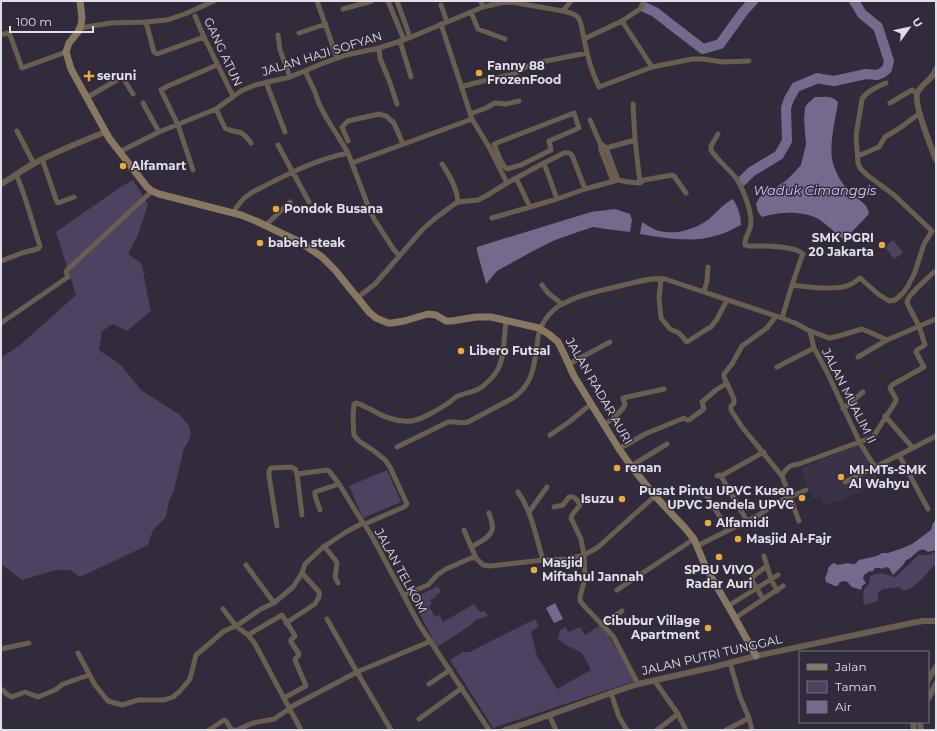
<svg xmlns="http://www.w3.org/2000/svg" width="937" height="731" font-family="Montserrat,sans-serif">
<rect width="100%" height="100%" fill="#312b3b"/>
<path fill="#3a3348" d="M858,444L880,482L860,493L824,506L821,496L813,499L801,469Z"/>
<path fill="#4d4260" d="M133,180L148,204L138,235L128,254L142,264L146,288L151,311L127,331L113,324L102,331L99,350L121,365L141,390L180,415L189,426L191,435L187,444L184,448L174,490L169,501L166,517L153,530L148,545L80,577L71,570H56L22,580L1,564V358L20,345L76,295L56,232L122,186Z
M893,240L903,253L894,259L885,247Z
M387,470L401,502L363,518L349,486Z
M936,551V564C927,572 916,588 904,591L899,587L883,589L878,593V601L865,605L863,601L864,589L869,584L870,576C883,570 884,575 896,577C903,569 911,563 918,555H929Z
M438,586L441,592L436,595V597L430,600L432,603L429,606L435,617L440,615L443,622L474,604L480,612L485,611L488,616L475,620L471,625L437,647L412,599Z
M535,619L539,626L531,632L537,656L557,689L591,670L582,653L566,645L558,639L560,630L566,627L568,632L580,627L585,635L602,624L635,681L493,728L450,660L463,652H470L481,646Z"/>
<path fill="#76698e" d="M815,97C824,97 832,95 838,102C836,118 828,147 833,163C836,174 843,186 852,194C860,202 867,202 869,214L844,240C836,233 828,226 820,220C803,210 779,212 762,217L758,212L756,204L759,198L763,194L774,189L788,179L801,165L806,144L804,120L805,107L808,103Z
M733,199C738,208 741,215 741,225C733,229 724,234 715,236C692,243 664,238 640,234L642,222C647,225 653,229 659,231C676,235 694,230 709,219C717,212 723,204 733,199Z
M615,209L630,214L632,220L630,232L606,229L593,227L575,233L555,240L533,251L497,271L486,284L477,251V247L591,212Z
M936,520V550L928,552C918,544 915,558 906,560L903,565L893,575L889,568L886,567L882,569L880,568H875L872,572L870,571L864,575L863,579L866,583L862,586L861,590C855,587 851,589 848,582C845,581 842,581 839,583L838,586H835L826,582L825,578L828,571V568L832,564L834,563L838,565L848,563L851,564H855L859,560L877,556L882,553H888L903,548L912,544L931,530L933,523Z
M555,603L563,619L554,623L546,608Z"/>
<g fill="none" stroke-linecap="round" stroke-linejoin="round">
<path stroke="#76698e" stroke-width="10" d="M644,7L655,12L678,30L703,49L720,44L743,12L753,1
M742,181L751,172L779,155L787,141L786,108L789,99L796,87L818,78L821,79L834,81L866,74L877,75L882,73L887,69L889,61L878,27L862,14L854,1"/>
<path stroke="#695e50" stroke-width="5" d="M317,1L337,58
M388,1L404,40
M397,1L410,37
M481,1L483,7
M644,1L640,9L622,21L584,39C587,56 592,72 599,87L652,67L692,59H703L723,62L749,61
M441,5L447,22
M343,9L372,1
M563,11C583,15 580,21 584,39
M471,12L478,29L505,39
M195,16L204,37L233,96
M622,21L652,67
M146,22L154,52L157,54L204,37
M441,24L472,119L489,147L507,183
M80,28L111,23L146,22L167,20L185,14L214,1
M299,33L326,24
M1,35L7,33L10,35L22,68L66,52
M278,35L280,50L290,77
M400,41L411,77
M379,48L380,58L389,80L397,104
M305,71L315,92L319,104L327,119L339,138L348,153L367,203L374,219L392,247L399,256
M266,82L285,132
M886,83C877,87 867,91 862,99L856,136L858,163L860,168L867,175L894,195L932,231
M461,87L475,83L514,74L526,67L536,63L587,53
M86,98L122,77L123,78L133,94
M143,103L159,132
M890,103L912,90L917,93
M633,104L635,140L640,183
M216,109L225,128C238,135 240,127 251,143
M574,113L579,128L549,141L551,150L521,165L507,169C501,165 497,152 494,144Z
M470,114L486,108L495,103L506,104L519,101
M590,120L600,143L601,150L613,181
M17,131L34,164
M718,134L711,146V150C718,161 728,168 736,178C743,189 751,209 751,222C751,232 744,236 745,245L748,246C760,246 794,245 803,254L801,259L792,285L782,318
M348,141L342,127L348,121L379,114L386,116L394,123L403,144
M600,143L606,148L618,180
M278,145L309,202
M603,149L635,140
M119,152L159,132L216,109L241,91L255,85L290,77L321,64L346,55L379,48L404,40L483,7L500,3L511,2L563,11L571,1
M858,156L879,147L885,137L900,128L920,113
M42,159L57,202L58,203L74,197
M352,163L472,119
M544,163L557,199L585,189
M442,164C450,176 457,188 458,202
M193,170L178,125L161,90L168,86L217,65
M516,178L530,207L557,199
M233,213C238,204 243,198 251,193C282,177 313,160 348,153
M492,218L530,207
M266,225L290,202
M1,261L22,253L37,249L39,248L40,246C32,222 26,197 16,174
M661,279L659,298L661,318L670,329L679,333L687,342L707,329L711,327L717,319L727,300
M542,285L548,293L562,304
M792,285C806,287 836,291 849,285C853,284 857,280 860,278L878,294L889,301L895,300L903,293L908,286L915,272L924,244L932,231
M704,292L707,281L708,267
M357,298L375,284L422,230L433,220L453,205L458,202L478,200L486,196L507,183L544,163L564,153H569L572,155L585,189L618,180L628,182L640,183L644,180L672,175L674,176L686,193
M776,316L767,328L742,346L732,364L724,374V377L734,399V403L731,406V410L742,427L782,476L799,521
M1,323L68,277L66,272L67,270L152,191
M810,331L814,348L827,372L860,443L875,467
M858,357L887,340
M569,364L610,342
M777,367L814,348
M843,409L863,392
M885,416L913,448
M604,425L615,417L623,408L625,405L623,398L664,389
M550,435L569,422L591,404
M397,447L448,422C455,421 461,424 468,422L513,398C533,384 534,367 537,345C538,339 538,332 541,327C545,319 551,311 559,306C577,295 599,291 620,286C634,283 650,277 665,279L782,318L795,323L810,331L829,338L835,337L862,329L869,332L887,340L936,319
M619,449L645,434L684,418L687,420H689L704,409L702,402L716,390L727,383
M899,455L928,509
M631,466L667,444
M297,474L327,470L329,471L339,484L363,523
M717,476L719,475L721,476L764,452
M721,476L747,521
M782,476C787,468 789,465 799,464L873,437L896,401V399L890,388L892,385L924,367L916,352L917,350L925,345L919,326L909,307L907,302L909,297L917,288L934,272
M845,482L913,448L936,436
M704,491L728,530
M518,492C532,512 536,537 543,560
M554,507L563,505L569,497C575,496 577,500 580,505L572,515L571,518L581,539L584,555L585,578L580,597V601L586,608L613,636L638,684
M320,510L315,496V492L339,484
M529,512L547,487
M365,525L367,523L404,507L407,504L390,467L385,460L374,451L359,441L354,435L353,417L354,404L356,403C361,404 365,407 370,409C380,415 393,421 405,421C417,423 436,411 447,404C450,402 453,399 456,397C464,393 475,392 482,387C488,382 495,375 498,369C505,355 504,335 506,320
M365,525L374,540L419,624L489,730
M277,526L269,476V471L271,468L291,467L295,469L297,474L302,515
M464,530L476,558
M324,546L336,561L337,564L335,577L338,583
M697,546L757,516L780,501L806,490
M471,547C478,543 490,538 492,530C494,524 490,518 489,513
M764,556L771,579L777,591
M246,565L274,603
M617,590L694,539
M404,595L428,585L437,575L446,569L471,558H476L483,565L490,566L543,560L568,559L584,555L597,548L606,540L636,513L655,496
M763,599L753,582L751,579L756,574L767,566
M728,606L778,575
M223,609L236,626L248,635L255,644L301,730
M735,618L783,586
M286,623L315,604C317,599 321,597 319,592L302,573
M602,625L622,611
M248,635L282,615L294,634L295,636L291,640V642L299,654L298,656L296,658L295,660L306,686L284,698
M1,649L29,643
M78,653L95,685L108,701L122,705L138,700H164L173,697L180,691L190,679L196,655L209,644L224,631L236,626L261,609L274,603L293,587L302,573L305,564L322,548L346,532L363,523L365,525
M730,663L740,697L749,718L752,730
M654,680L678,714L686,730
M429,684L450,670
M1,689C5,692 8,696 12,697L25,692L38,697L55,690L63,684L89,675
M611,693L619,717L627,730
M289,708L357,672L327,619
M549,715L556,730
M419,719L462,688
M1,729V730
M209,730L224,720L226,721L231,729L233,730
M237,730L253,723L269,720L274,719L289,709
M391,730L357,672L431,641
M657,730L678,714
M726,730L749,718"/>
<path stroke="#695e50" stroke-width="6" d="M936,69C933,80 919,85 917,94C914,105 931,147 936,160
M1,184C12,178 22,170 33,164C56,151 81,142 105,132
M928,680L936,667
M928,699L936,684
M913,722L914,730
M920,722L921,730
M505,730L527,723L611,693L638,684L714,667L756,656L912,623L923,621H936"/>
<path stroke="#897861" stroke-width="7" d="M80,1L82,18L81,25L78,32L69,43L66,52L71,69L109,138L147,187L152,191L159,194L241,215L256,221L300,242L322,257L335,270L369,312L376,318L388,323H392L404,321L428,314L436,315L446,321H452L476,317H491L530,326L539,328L550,335L558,342L564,354L574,376L582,389L619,449L631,466L655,496L685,528L694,539L706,568L735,618L756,656"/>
</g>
<g fill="#eca93b" stroke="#312b3b" stroke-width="1.5">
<circle cx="479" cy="73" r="4"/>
<path d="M87 70h4v4h4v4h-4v4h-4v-4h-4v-4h4z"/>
<circle cx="123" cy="166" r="4"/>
<circle cx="276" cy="209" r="4"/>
<circle cx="260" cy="243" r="4"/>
<circle cx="882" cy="245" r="4"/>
<circle cx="461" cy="351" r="4"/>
<circle cx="617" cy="468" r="4"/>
<circle cx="841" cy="477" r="4"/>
<circle cx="802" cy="498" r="4"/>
<circle cx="622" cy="499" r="4"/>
<circle cx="708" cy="523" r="4"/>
<circle cx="738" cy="539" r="4"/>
<circle cx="719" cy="557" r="4"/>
<circle cx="534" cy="570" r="4"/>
<circle cx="708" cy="628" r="4"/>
</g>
<g text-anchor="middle" stroke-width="3" stroke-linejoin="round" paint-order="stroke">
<g font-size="12" fill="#e1dee8" stroke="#312b3b">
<text transform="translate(223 52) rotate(65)" y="4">GANG ATUN</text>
<text transform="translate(322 54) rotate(-17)" y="4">JALAN HAJI SOFYAN</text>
<text transform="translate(599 391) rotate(60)" y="4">JALAN RADAR AURI</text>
<text transform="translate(849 396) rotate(63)" y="4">JALAN MUALIM II</text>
<text transform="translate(401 571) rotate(61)" y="4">JALAN TELKOM</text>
<text transform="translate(712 655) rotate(-13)" y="4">JALAN PUTRI TUNGGAL</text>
</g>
<g font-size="12" font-weight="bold" fill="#e1dee8" stroke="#312b3b" text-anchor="start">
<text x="487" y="70">Fanny 88<tspan x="487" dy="14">FrozenFood</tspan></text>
<text x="97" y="80">seruni</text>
<text x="131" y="170">Alfamart</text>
<text x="284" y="213">Pondok Busana</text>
<text x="874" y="242" text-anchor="end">SMK PGRI<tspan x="874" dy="14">20 Jakarta</tspan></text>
<text x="268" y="247">babeh steak</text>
<text x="469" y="355">Libero Futsal</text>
<text x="625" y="472">renan</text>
<text x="849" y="474">MI-MTs-SMK<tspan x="849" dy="14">Al Wahyu</tspan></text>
<text x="794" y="495" text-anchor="end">Pusat Pintu UPVC Kusen<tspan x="794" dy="14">UPVC Jendela UPVC</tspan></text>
<text x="614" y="503" text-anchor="end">Isuzu</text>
<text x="716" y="527">Alfamidi</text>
<text x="746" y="543">Masjid Al-Fajr</text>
<text x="542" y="567">Masjid<tspan x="542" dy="14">Miftahul Jannah</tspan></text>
<text x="719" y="574" text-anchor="middle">SPBU VIVO<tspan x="719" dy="14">Radar Auri</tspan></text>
<text x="700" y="625" text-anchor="end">Cibubur Village<tspan x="700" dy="14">Apartment</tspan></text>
</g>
<g font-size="13" font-style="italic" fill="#d7c6f7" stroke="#312b3b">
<text x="815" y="195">Waduk Cimanggis</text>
</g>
</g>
<rect width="937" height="731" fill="none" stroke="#e1dee8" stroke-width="4"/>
<rect x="799" y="651" width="130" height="72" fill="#312b3b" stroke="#777380"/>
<rect x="807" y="664" width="20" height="6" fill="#897861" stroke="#777380"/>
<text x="835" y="671" font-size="12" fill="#e1dee8">Jalan</text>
<rect x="807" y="681" width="20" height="12" fill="#4d4260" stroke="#777380"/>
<text x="835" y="691" font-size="12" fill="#e1dee8">Taman</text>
<rect x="807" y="701" width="20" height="12" fill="#76698e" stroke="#777380"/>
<text x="835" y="711" font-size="12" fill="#e1dee8">Air</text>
<g transform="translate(909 28) rotate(57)" stroke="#312b3b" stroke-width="3" paint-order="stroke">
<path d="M0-3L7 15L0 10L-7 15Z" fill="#e1dee8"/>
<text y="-6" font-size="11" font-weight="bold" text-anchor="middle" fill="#e1dee8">U</text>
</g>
<path d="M10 26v6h83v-6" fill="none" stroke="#e1dee8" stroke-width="2"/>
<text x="16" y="26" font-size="12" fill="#e1dee8" stroke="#312b3b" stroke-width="3" paint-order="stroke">100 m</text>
</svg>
